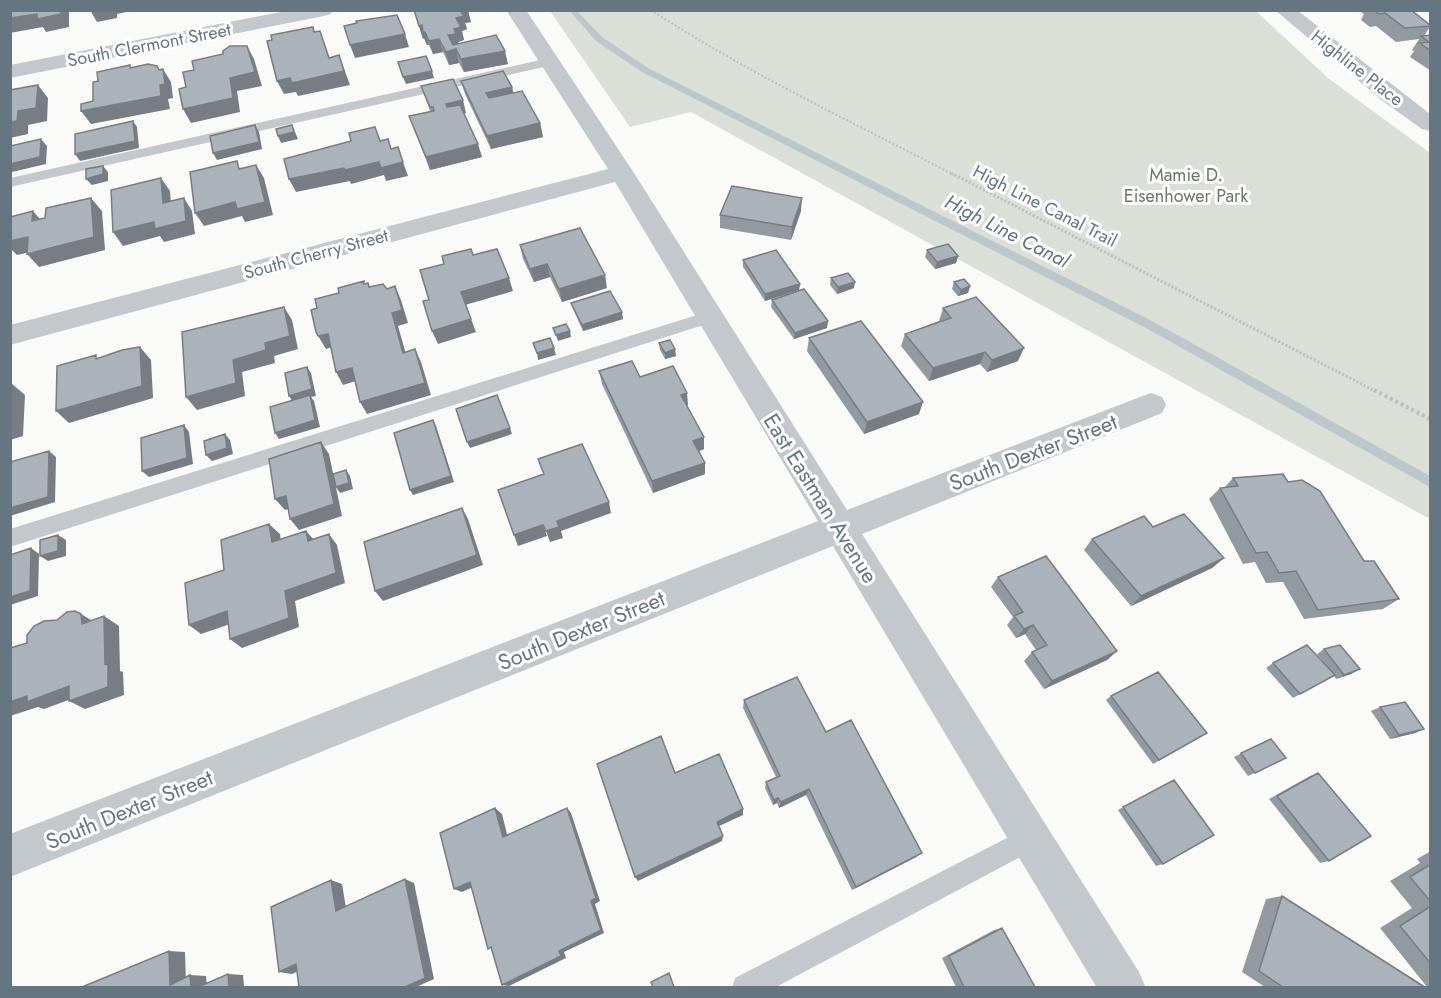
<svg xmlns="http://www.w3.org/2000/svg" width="1441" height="998" font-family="Jost,sans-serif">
<rect width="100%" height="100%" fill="#fafaf8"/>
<path fill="#dadfd7" d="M550,11H1256L1328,78L1430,153V519L691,112L630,127Z"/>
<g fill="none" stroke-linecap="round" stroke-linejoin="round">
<path fill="#bbc7cb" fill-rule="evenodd" d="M569,10H576L602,37L648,68L1154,322L1430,476V487L1146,328L642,72L596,41Z"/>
<path stroke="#bbbfc2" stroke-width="2" stroke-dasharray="2 2" stroke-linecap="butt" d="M651,10C748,73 852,122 954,175"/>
<path stroke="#bbbfc2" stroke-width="3" stroke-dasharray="2 2" stroke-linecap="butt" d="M951,173L1377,392"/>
<path stroke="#bbbfc2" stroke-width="4" stroke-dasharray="3 3" stroke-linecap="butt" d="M1374,390L1430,419"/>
<path fill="#c3c8cc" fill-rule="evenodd" d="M549,58L553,59L555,62L553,65L10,187V178Z
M710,311L716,313L718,317L716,321L10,547V529Z
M1030,826L1039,829L1042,838L1039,847L774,988H732L735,978Z"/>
<path fill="#c3c8cc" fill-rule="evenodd" d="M291,10H333L331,14L324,16L10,78V65Z
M506,10H526L634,173L847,510L1140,397L1151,393L1162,397L1166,405L1162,413L862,534L1139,972L1146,988H1097L833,546L10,877V834L818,521L615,182L10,345V325L608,169Z
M1275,10H1297L1430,114V131L1422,129L1384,102Z"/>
</g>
<path fill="#929a9f" d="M414,10L471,22L465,23L467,29L462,31L464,40L458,42L459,44L508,64L464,72L459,63L449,65L443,52L433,54L429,45H427L424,38L423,39Z
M1362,10H1411L1431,25L1424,36L1431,35V71L1410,57L1414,51L1412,50L1419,39L1396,42L1376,26L1370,27L1361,20L1364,14L1361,12Z
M461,81L512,87L513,93L540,123L543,137L491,149L465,94Z
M421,86L466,113L464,114L482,157L430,170L409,116L430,111Z
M801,211L791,240L720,228V215Z
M520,245L607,288L562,302L550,277L534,282L523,259Z
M927,250L958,256L956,263L935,269L925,257Z
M743,260L800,284L799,290L765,301L743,267Z
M831,278L854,288L837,294L830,285Z
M954,282L970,286L968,293L958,296L952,289Z
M772,300L827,328L794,339L771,307Z
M571,303L623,319L583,331L573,309Z
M943,308L1018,361L987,372L980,364L929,381L901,346L905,334L939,321Z
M809,338L919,414L864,434L807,351Z
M659,343L676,356L665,359L660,350Z
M599,371L640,377L688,405L686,406L704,449L699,451L705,463V474L653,493L602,384Z
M1233,478L1288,482L1364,561L1399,599L1383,609L1304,619L1283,582L1266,583L1255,562L1243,564L1209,499L1220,488H1224Z
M1153,527L1224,558L1212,568L1131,606L1084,550L1092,539Z
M998,577L1117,651L1107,660L1044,689L1024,661L1032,652L1036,650L1025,634L1016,638L1007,625L1013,617L991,587Z
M1324,649L1360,669L1351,674L1336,679L1334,676L1293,698L1266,668L1273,663L1326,665L1317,654Z
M1111,696L1207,733L1153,764L1106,700Z
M744,700L826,732L916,857L852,890L806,795L779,808L777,803L773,805L765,788L766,782L776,777L743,708Z
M1380,707L1424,729L1415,733L1390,739L1371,711Z
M1271,739L1286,758L1248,776L1234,757Z
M1318,773L1329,861L1320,863L1269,799L1310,776Z
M1174,780L1163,864L1156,866L1118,810Z
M1431,851V987H1427L1380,928L1412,908L1390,881L1420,863L1417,859Z
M1282,896L1422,987H1265L1242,972L1266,899Z
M1002,928L1035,987H956L942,958L994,930Z"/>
<path fill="#777d82" d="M61,10H69V27L46,32L43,27L10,33V18Z
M90,10H136L117,14V18L97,22Z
M460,10H468L471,22L465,23L467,29L462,31L464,40L458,42L460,47L452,49L448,35L454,29L456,18Z
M422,25L425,32L429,45H427L424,38L423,39L419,26Z
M405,34L409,47L355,58L350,45Z
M439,39L443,52L433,54L429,41Z
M247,46L254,59L262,86L237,91L240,112L191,123L183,109L230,78Z
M456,49L459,63L449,65L446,52Z
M505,51L508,64L464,72L461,59Z
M339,55L350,85L298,96L296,92L284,94L277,81L290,78Z
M163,69L171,82L173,98L168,99L170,109L91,124L81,111L164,78Z
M432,71L434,78L406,84L403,77Z
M38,85L48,98L47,121L28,125V134L10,138V122Z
M512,87L515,100L489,106L486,93Z
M463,100L466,113L450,117L446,104Z
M133,121L137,127L139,148L80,161L75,154Z
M540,123L543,137L491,149L487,136Z
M255,125L259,132L262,149L217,160L213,153Z
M292,125L298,139L281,143L278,136Z
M41,139L47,146L46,164L12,172L10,170V164Z
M478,144L482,157L430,170L426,157Z
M379,162H403L408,176L386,181L384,175L351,184L350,181L296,192L289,179L344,168Z
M256,165L264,178L273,215L245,222L242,216L204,226L195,213Z
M103,166L108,172V181L92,185L86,179Z
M161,178L170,191L172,216L163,203Z
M91,198L102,211L105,250L39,267L27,254Z
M184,198L192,211L195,234L164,242L160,236L123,246L113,232Z
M802,198L801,211L791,240L792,227Z
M33,211L45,225L32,221Z
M28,237L40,250L17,255L10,248V241Z
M958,256L956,263L935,269L937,262Z
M547,264L550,277L534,282L530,269Z
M605,275L607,288L562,302L559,289Z
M509,278L513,291L465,305L461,292Z
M855,282L854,288L837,294L838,287Z
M800,284L799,290L765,301V294Z
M395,286L401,300L408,323L398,326L409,365L403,353L392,313Z
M970,286L968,293L958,296L961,290Z
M284,307L292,320L298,349L274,356L275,363L242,372L245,396L197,410L186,397L233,360L265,343Z
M622,312L623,319L583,331L582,325Z
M471,319L476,332L438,344L432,331Z
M828,321L827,328L794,339L795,333Z
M570,331L571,337L558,341L556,335Z
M328,334L335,346L326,349L318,336Z
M140,347L151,360L153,398L69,423L56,411Z
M554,348L556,355L538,360L537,353Z
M1024,348L1018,361L987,372L992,360Z
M415,349L421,362L431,395L367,414L360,402Z
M675,349L676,356L665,359V353Z
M985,352L980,364L929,381L933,368Z
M307,367L311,373L316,396L311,397L314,401L320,427L279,439L275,433L293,402L289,396Z
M352,368L359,380L343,385L336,372Z
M11,383L25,395L23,436L10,440Z
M687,393L688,405L682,407L681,395Z
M923,402L919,414L864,434L867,422Z
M433,420L436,426L454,482L413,495L410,490Z
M184,425L189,432L193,464L149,477L142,471Z
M510,428L512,434L470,448L467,442Z
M225,434L230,440L233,454L212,461L206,455Z
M704,437V449L694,453L693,441Z
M321,442L329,454L342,516L299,530L290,519Z
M49,451L56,457L55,502L10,516V508Z
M705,463V474L653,493L652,481Z
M346,470L350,476L353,489L340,493L336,487Z
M286,496L295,507L285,510L275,499Z
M609,502L611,513L561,531L563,538L550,542L546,531L557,521Z
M462,508L468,519L483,565L383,601L375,591Z
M269,524L280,534L282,553L272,542Z
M543,525L547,536L518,546L514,535Z
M306,531L315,541H308Z
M329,534L337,545L345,583L295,601L299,627L242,648L230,639L285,591Z
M58,535L66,540V556L48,561L40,556Z
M31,548L39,554L38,596L10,605V597Z
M1224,558L1212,568L1131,606L1141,596Z
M227,611L239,621L201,634L189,625Z
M81,614L96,623L82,624Z
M104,616L119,626L120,671L123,672L124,695L85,709L69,701L105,664Z
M1033,625L1025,634L1016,638L1024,629Z
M1117,651L1107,660L1044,689L1052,681Z
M1360,669L1351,674L1336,679L1344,675Z
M69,686L85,694L44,709L38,707L10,716V702L27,696Z
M1424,729L1415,733L1390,739L1399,735Z
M809,789L806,795L779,808L781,802Z
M778,798L777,803L773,805L774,800Z
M495,808L502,814L509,842L503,837Z
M567,808L571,813L600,901L595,904L604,933L564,952L566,958L509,986L502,985L559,951L591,901Z
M743,809V815L717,827V822Z
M723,836L722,841L638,881L635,877Z
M922,853L916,857L852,890L856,887Z
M405,879L414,883L434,979L416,987H405Z
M331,880L342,884L347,914L336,911Z
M470,882L477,885L462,892L454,889Z
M169,951L185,952L186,985H170Z
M296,964L309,966L292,974L279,972Z
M228,974L243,975L244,987H229Z
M190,975L206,976L207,987H191Z"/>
<path fill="#aab3b9" stroke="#777d82" stroke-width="1.5" d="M10,10H61V14L37,19V14L10,18Z
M414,10H460L464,16L456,18L461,27L454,29L456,34L448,35L453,45L496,35L505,51L461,59L456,49L446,52L439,39L429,41L425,32H423L422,25L419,26Z
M1374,10H1411L1431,26L1405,28L1385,13L1379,14Z
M397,15L405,34L350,45L344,26L357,23L356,21Z
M313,27L314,32L320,31L329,58L339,55L344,71L292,83L290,78L277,81L267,41L272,40L271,35Z
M1431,35V51L1420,43L1429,42L1421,36Z
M230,46H247L255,72L230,78L233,98L183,109L179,89L186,87L183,72L194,70L192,61L223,54V51Z
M426,56L432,71L403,77L398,62Z
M148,64L157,66L159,70L163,69L165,84L160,85L161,96L81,111V104L93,101V82L98,81L97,72L130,65V68Z
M503,71L512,87L486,93L489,98L522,91L540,123L487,136L461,81Z
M453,79L463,100L446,104L447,107L460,105L478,144L426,157L409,116L434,111L433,107H430L421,86Z
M38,85L36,108L18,111L17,121L10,122V90Z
M133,121L135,141L75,154V134Z
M255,125L259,142L213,153L210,136Z
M292,125L294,132L278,136L276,129Z
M375,127L380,141L388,139L391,149L398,147L403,162L381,168L379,162L345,170L344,168L289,179L284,159L351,141L349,133Z
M41,139L40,157L10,164V146Z
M237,161L239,169L256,165L265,202L237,209L235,202L195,213L190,172Z
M103,166V174L86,179V169Z
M161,178L163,203L184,198L186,221L155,229L154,222L113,232L111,190Z
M732,186L802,198L792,227L720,215Z
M91,198L94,237L27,254L28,237L10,241V217L33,211L32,221L45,218L46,208Z
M580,228L605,275L559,289L547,264L530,269L520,245Z
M948,244L958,256L937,262L927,250Z
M471,249L473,255L497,249L509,278L461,292L471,319L432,331L423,301L429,300L420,270L444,264L442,256Z
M776,250L800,284L765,294L743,260Z
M848,273L855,282L838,287L831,278Z
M964,279L970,286L961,290L954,282Z
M364,281V284L368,283L369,287L383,284L387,289L395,286L402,310L392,313L403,353L415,349L425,383L360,402L352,368L336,372L328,334L318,336L316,332L311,310L317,308L315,299L339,293L338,288Z
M804,289L828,321L795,333L772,300Z
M610,291L622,312L582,325L571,303Z
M976,297L1024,348L992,360L985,352L933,368L905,334L951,318L943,308Z
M284,307L290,336L265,343L266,350L233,360L236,383L186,397L182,332Z
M861,321L923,402L867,422L809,338Z
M566,324L570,331L556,335L553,328Z
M550,338L554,348L537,353L533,343Z
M670,340L675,349L665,353L659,343Z
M140,347L142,386L56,411L57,366L96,355V359L122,350Z
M632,361L640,377L673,366L687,393L681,395L704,437L693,441L705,463L652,481L599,371Z
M307,367L312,389L289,396L285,373Z
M310,395L315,420L275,433L270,407Z
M497,395L510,428L467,442L456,409Z
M433,420L451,476L410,490L394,433Z
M184,425L187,458L142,471L141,438Z
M225,434L227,448L206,455L204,441Z
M321,442L334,504L290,519L286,496L275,499L269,459Z
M582,444L609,502L557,521L559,527L546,531L543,525L514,535L498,490L544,474L538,459Z
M49,451L48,497L10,508V462Z
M346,470L349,483L336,487L333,474Z
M1283,474L1288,482L1302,480L1320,491L1364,561H1374L1399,599L1318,610L1296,571L1279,573L1267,552L1256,553L1220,488L1238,486L1233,478Z
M462,508L477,555L375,591L364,542Z
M1184,514L1224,558L1141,596L1092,539L1144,516L1153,527Z
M269,524L272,542L306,531L308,541L329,534L336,573L285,591L289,618L230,639L227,611L189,625L185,583L224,570L221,540Z
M58,535V551L40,556V540Z
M31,548L30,591L10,597V555Z
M1046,556L1117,651L1052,681L1032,652L1047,645L1033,625L1024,629L1014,616L1023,612L998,577Z
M75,611L81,614L82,624L104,616L105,664L108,663V687L69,701V686L27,702V696L10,702V648L27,643V635L34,626L44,621L57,620L67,612Z
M1307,645L1335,675L1300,694L1273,663Z
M1340,645L1360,669L1344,675L1324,649Z
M1158,672L1207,733L1159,760L1111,696Z
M797,677L826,732L851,720L922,853L856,887L809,789L781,802L778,798L774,800L766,782L780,776L744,700Z
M1405,702L1424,729L1399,735L1380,707Z
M661,736L675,773L719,754L743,809L717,822L723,836L635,877L597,764Z
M1271,739L1286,758L1255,773L1241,753Z
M1318,773L1371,836L1329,861L1277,796Z
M1174,780L1214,835L1163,864L1123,807Z
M495,808L503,837L567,808L596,898L591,901L601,930L559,951L561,956L502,985L491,947L488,949L470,882L454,889L440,833Z
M1431,864V902L1410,877Z
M405,879L425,978L405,987H299L296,964L279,972L271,907L331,880L336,911Z
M1282,896L1423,986L1422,987H1283L1259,971Z
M1431,906V964L1400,926Z
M1002,928L1035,987H964L949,956Z
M169,951L170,985L190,975L191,987H82Z
M669,973L674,987H653L651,982Z
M228,974L229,987H198Z"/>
<g text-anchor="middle" stroke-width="6" stroke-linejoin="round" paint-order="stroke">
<g font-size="18" fill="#657683" stroke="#fff">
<text transform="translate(149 45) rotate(-11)" y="6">South Clermont Street</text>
<text transform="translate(1357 68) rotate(38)" y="6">Highline Place</text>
<text transform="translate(1045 206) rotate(27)" y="6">High Line Canal Trail</text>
<text transform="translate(316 254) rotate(-15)" y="6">South Cherry Street</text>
</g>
<g font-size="18" fill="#687a64" stroke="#fff">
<text x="1186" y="181">Mamie D.<tspan x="1186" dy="21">Eisenhower Park</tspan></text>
</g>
<g font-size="20" font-style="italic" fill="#60757c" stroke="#fff">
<text transform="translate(1007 231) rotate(27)" y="7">High Line Canal</text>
</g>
<g font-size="22" fill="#657683" stroke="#fff">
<text transform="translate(1033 452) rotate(-21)" y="8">South Dexter Street</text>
<text transform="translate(821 498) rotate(58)" y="8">East Eastman Avenue</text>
<text transform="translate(581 630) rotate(-22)" y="8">South Dexter Street</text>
<text transform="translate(129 809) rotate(-22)" y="8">South Dexter Street</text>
</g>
</g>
<rect width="1441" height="998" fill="none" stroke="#657683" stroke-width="24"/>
</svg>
